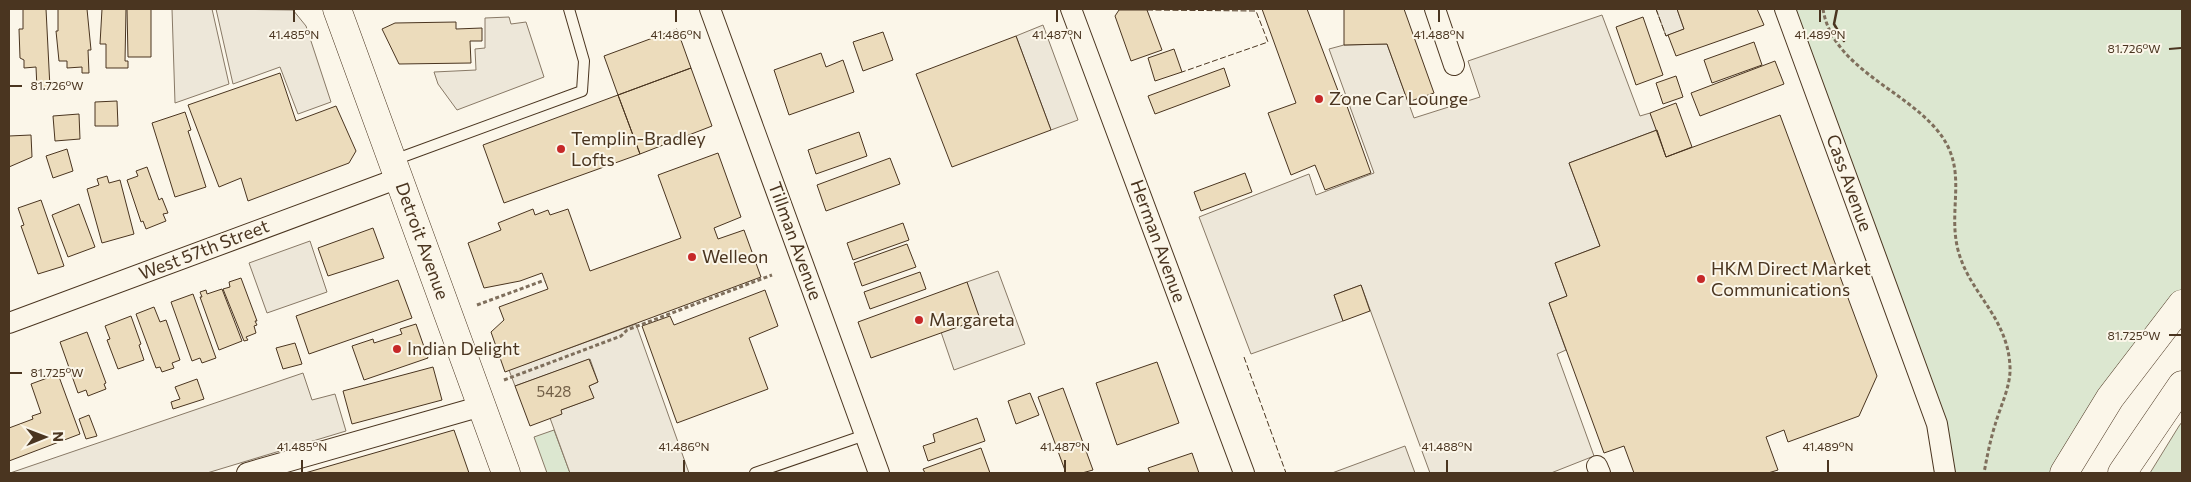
<svg xmlns="http://www.w3.org/2000/svg" width="2191" height="482" font-family="Commissioner,sans-serif">
<rect width="100%" height="100%" fill="#fbf6e9"/>
<path fill="#dce7d0" stroke="#887966" d="M1785,9H2182V304L2064,473H1945Z
M2182,422V473H2150L2179,426Z
M554,430L570,473H547L534,437Z"/>
<path fill="#ede7d9" stroke="#887966" d="M172,9H212L229,84L175,103Z
M216,9L293,10L306,26L331,102L298,114L280,67L233,84Z
M1656,9H1677L1684,29L1666,36Z
M1602,15L1640,116L1650,113L1657,130L1569,163L1600,246L1555,263L1567,296L1549,303L1566,350L1557,354L1594,456L1551,473H1430L1361,285L1334,295L1343,321L1251,354L1199,217L1309,174L1316,195L1374,173L1329,49L1344,45L1387,44L1414,118L1480,97L1468,61Z
M509,17L511,24L526,22L544,77L457,110L438,84L434,72L476,70L475,49L485,48V18Z
M1043,25L1078,120L1051,130L1016,36Z
M310,241L327,292L267,313L249,263Z
M998,271L1025,344L954,370L941,332L967,282Z
M636,324L689,473H570L550,418L561,410L593,398L589,386L598,382L590,359L515,386L509,370Z
M303,373L312,400L335,394L346,431L207,473H10Z
M1405,446L1415,473H1332Z"/>
<path fill="#ecdcbc" stroke="#4a3520" d="M23,9H46L50,88L37,89L36,67L24,68V60L20,58L19,29H23Z
M58,9H87L91,50H88L89,73H82V67L67,68V61H59L56,31H58Z
M102,9H126L125,61H128V68H106V44H100Z
M127,9H151V57H128Z
M1262,9H1307L1340,96L1343,95L1371,173L1325,190L1315,165L1291,175L1268,113L1296,103Z
M1344,9H1404L1434,93L1408,102L1387,44L1344,45Z
M1677,9H1757L1764,25L1676,56L1668,35L1684,29Z
M1119,10H1147L1162,50L1131,61L1115,16Z
M1643,17L1663,75L1636,85L1616,27Z
M456,22V29L482,28V41H470L471,63L399,64L382,29L395,23Z
M677,29L691,68L618,95L604,56Z
M883,32L893,60L863,71L853,42Z
M1016,36L1051,130L952,167L916,74Z
M1754,42L1762,65L1712,83L1704,60Z
M1174,49L1182,72L1155,81L1148,58Z
M821,53L826,67L843,60L854,92L789,115L774,70Z
M1775,61L1784,84L1700,116L1691,93Z
M691,68L712,126L640,154L618,95Z
M1224,68L1230,86L1155,114L1148,96Z
M280,73L296,121L336,106L356,151L349,163L248,201L241,178L219,187L188,105Z
M1676,76L1683,97L1663,104L1656,83Z
M618,95L640,154L504,203L483,145Z
M117,101L118,126H95V102Z
M1676,103L1692,147L1666,157L1650,113Z
M185,112L191,130L188,131L206,187L175,197L152,123Z
M79,114L80,139L55,141L53,116Z
M1780,115L1877,376L1859,416L1788,442L1784,430L1766,437L1778,470L1768,473H1634L1624,446L1604,453L1549,303L1567,296L1555,263L1600,246L1569,163L1657,130L1666,157Z
M859,132L867,156L816,174L808,150Z
M31,135L32,157L9,167V136Z
M67,149L73,171L53,178L46,156Z
M718,153L741,217L714,228L718,239L744,230L761,277L505,372L491,332L504,320L499,307L548,289L542,273L520,281L484,288L468,243L501,230L498,223L533,209L535,215L548,210L550,215L568,209L590,271L681,238L658,175Z
M890,158L900,184L826,211L817,185Z
M147,167L159,200L162,198L168,213L163,214L166,221L146,229L143,221L141,222L127,180L138,176L136,171Z
M1245,173L1252,192L1201,211L1194,192Z
M107,176L109,183L120,180L134,234L102,243L87,189L99,185L97,179Z
M41,200L64,266L38,274L21,226L24,225L18,208Z
M79,204L95,247L68,257L52,215Z
M903,223L909,240L853,260L847,243Z
M373,228L384,258L328,276L318,248Z
M907,244L916,267L862,286L854,263Z
M920,272L926,289L870,309L864,292Z
M241,278L257,321H255L257,325L254,326L256,333L246,337L248,340L244,341L223,289L230,287L229,282Z
M398,280L412,318L309,354L296,316Z
M967,282L980,319L871,358L858,322Z
M1361,285L1370,311L1343,321L1334,295Z
M222,289L242,341L219,350L200,297H202L200,292L206,290L207,294Z
M765,290L778,326L749,338L768,389L677,423L642,326L670,316L674,325Z
M193,294L216,358L202,363L200,358L192,361L171,302Z
M154,307L160,322L166,320L180,360L172,363L174,368L162,372L160,367L156,368L136,314Z
M131,316L141,344L139,345L144,360L118,369L107,340L110,339L105,326Z
M416,324L428,358L364,380L352,346L373,339L374,343L402,334L400,329Z
M87,332L106,383L104,384L106,389L88,396L86,390L78,393L60,342Z
M295,343L302,364L283,369L276,348Z
M589,359L598,382L589,386L594,398L561,410L562,414L530,426L515,386Z
M1157,362L1179,423L1117,445L1096,383Z
M433,367L442,400L352,424L343,391Z
M58,374L80,434L9,461V428L33,419L32,416L41,413L31,384Z
M197,379L204,399L173,409L171,402L180,399L175,387Z
M1063,388L1093,470L1082,473H1066L1038,397Z
M1030,393L1039,415L1016,424L1008,401Z
M89,415L97,436L86,439L79,419Z
M977,418L985,441L928,461L923,446L935,442L933,434Z
M454,430L469,473H305Z
M981,448L990,473H925L923,469Z
M1192,453L1199,473H1150L1148,468Z"/>
<g fill="none" stroke-linecap="round" stroke-linejoin="round">
<g stroke="#4a3520" stroke-width="12">
<path id="lane" d="M394,160L582,91L584,61L569,9
M755,473L865,435"/>
</g>
<g stroke="#4a3520" stroke-width="22">
<path id="street" d="M710,9L879,473
M1071,9L1244,473
M1435,9L1454,65
M1785,9L1937,424L1945,473
M9,323L399,178
M1597,466L1600,473
M247,473L482,406"/>
</g>
<g stroke="#4a3520" stroke-width="29">
<path id="primary" d="M337,9L506,473"/>
</g>
<g stroke="#4a3520" stroke-width="29">
<path id="highway" d="M2064,473L2110,398L2182,304
M2122,473L2182,385"/>
</g>
<path stroke="#7f6f5c" stroke-width="3" stroke-dasharray="4 2.5" stroke-linecap="butt" d="M1823,9C1832,67 1903,89 1937,130C1970,169 1947,207 1958,250C1969,293 2008,317 2010,367C2011,386 2000,407 1995,425C1990,441 1987,457 1984,473
M477,305L545,280
M504,380L621,336L627,330L772,275"/>
<use href="#lane" stroke="#fbf6e9" stroke-width="10"/>
<use href="#street" stroke="#fbf6e9" stroke-width="20"/>
<use href="#primary" stroke="#fbf6e9" stroke-width="28"/>
<use href="#highway" stroke="#fbf6e9" stroke-width="28"/>
<path stroke="#4a3520" stroke-width="1" stroke-dasharray="6 2.5" stroke-linecap="butt" d="M1656,9L1666,36L1668,35
M1147,10L1256,11L1268,42L1182,72
M1244,357L1286,473"/>
<path stroke="#4a3520" stroke-width="2.5" d="M1837,9L1834,24L1844,41"/>
</g>
<path fill="none" stroke="#4a3520" stroke-width="2" d="M294,10V22M676,10V22M1057,10V22M1439,10V22M1820,10V22M2169,49L2181,48M10,86H22M2169,335H2181M10,373H22M302,460V472M684,460V472M1065,460V472M1447,460V472M1828,460V472"/>
<g fill="#c62828" stroke="#fbf6e9" stroke-width="2">
<circle cx="1319" cy="99" r="5"/>
<circle cx="561" cy="149" r="5"/>
<circle cx="692" cy="257" r="5"/>
<circle cx="1701" cy="279" r="5"/>
<circle cx="919" cy="320" r="5"/>
<circle cx="397" cy="349" r="5"/>
</g>
<g text-anchor="middle" stroke-width="4" stroke-linejoin="round" paint-order="stroke">
<g font-size="15" fill="#725f47">
<text x="554" y="397">5428</text>
</g>
<g font-size="18" fill="#4a3520" stroke="#fbf6e9" text-anchor="start">
<text x="1329" y="105">Zone Car Lounge</text>
<text x="571" y="145">Templin-Bradley<tspan x="571" dy="21">Lofts</tspan></text>
<text x="702" y="263">Welleon</text>
<text x="1711" y="275">HKM Direct Market<tspan x="1711" dy="21">Communications</tspan></text>
<text x="929" y="326">Margareta</text>
<text x="407" y="355">Indian Delight</text>
</g>
<g font-size="18" fill="#4a3520" stroke="#fbf6e9">
<text transform="translate(1849 183) rotate(70)" y="6">Cass Avenue</text>
<text transform="translate(422 241) rotate(70)" y="6">Detroit Avenue</text>
<text transform="translate(795 241) rotate(70)" y="6">Tillman Avenue</text>
<text transform="translate(1158 241) rotate(70)" y="6">Herman Avenue</text>
<text transform="translate(204 250) rotate(-21)" y="6">West 57th Street</text>
</g>
</g>
<g font-size="12" text-anchor="middle" fill="#4a3520" stroke="#fbf6e9" stroke-width="4" stroke-linejoin="round" paint-order="stroke">
<text x="294" y="39">41.485°N</text>
<text x="676" y="39">41.486°N</text>
<text x="1057" y="39">41.487°N</text>
<text x="1439" y="39">41.488°N</text>
<text x="1820" y="39">41.489°N</text>
<text x="2134" y="53">81.726°W</text>
<text x="57" y="90">81.726°W</text>
<text x="2134" y="340">81.725°W</text>
<text x="57" y="377">81.725°W</text>
<text x="302" y="451">41.485°N</text>
<text x="684" y="451">41.486°N</text>
<text x="1065" y="451">41.487°N</text>
<text x="1447" y="451">41.488°N</text>
<text x="1828" y="451">41.489°N</text>
</g>
<rect width="2191" height="482" fill="none" stroke="#4a3520" stroke-width="20"/>
<g transform="translate(45 437) rotate(89)" stroke="#fbf6e9" stroke-width="4" paint-order="stroke">
<path d="M0-4L9 19L0 12L-9 19Z" fill="#4a3520"/>
<text y="-8" font-size="14" font-weight="bold" text-anchor="middle" fill="#4a3520">N</text>
</g>
</svg>
